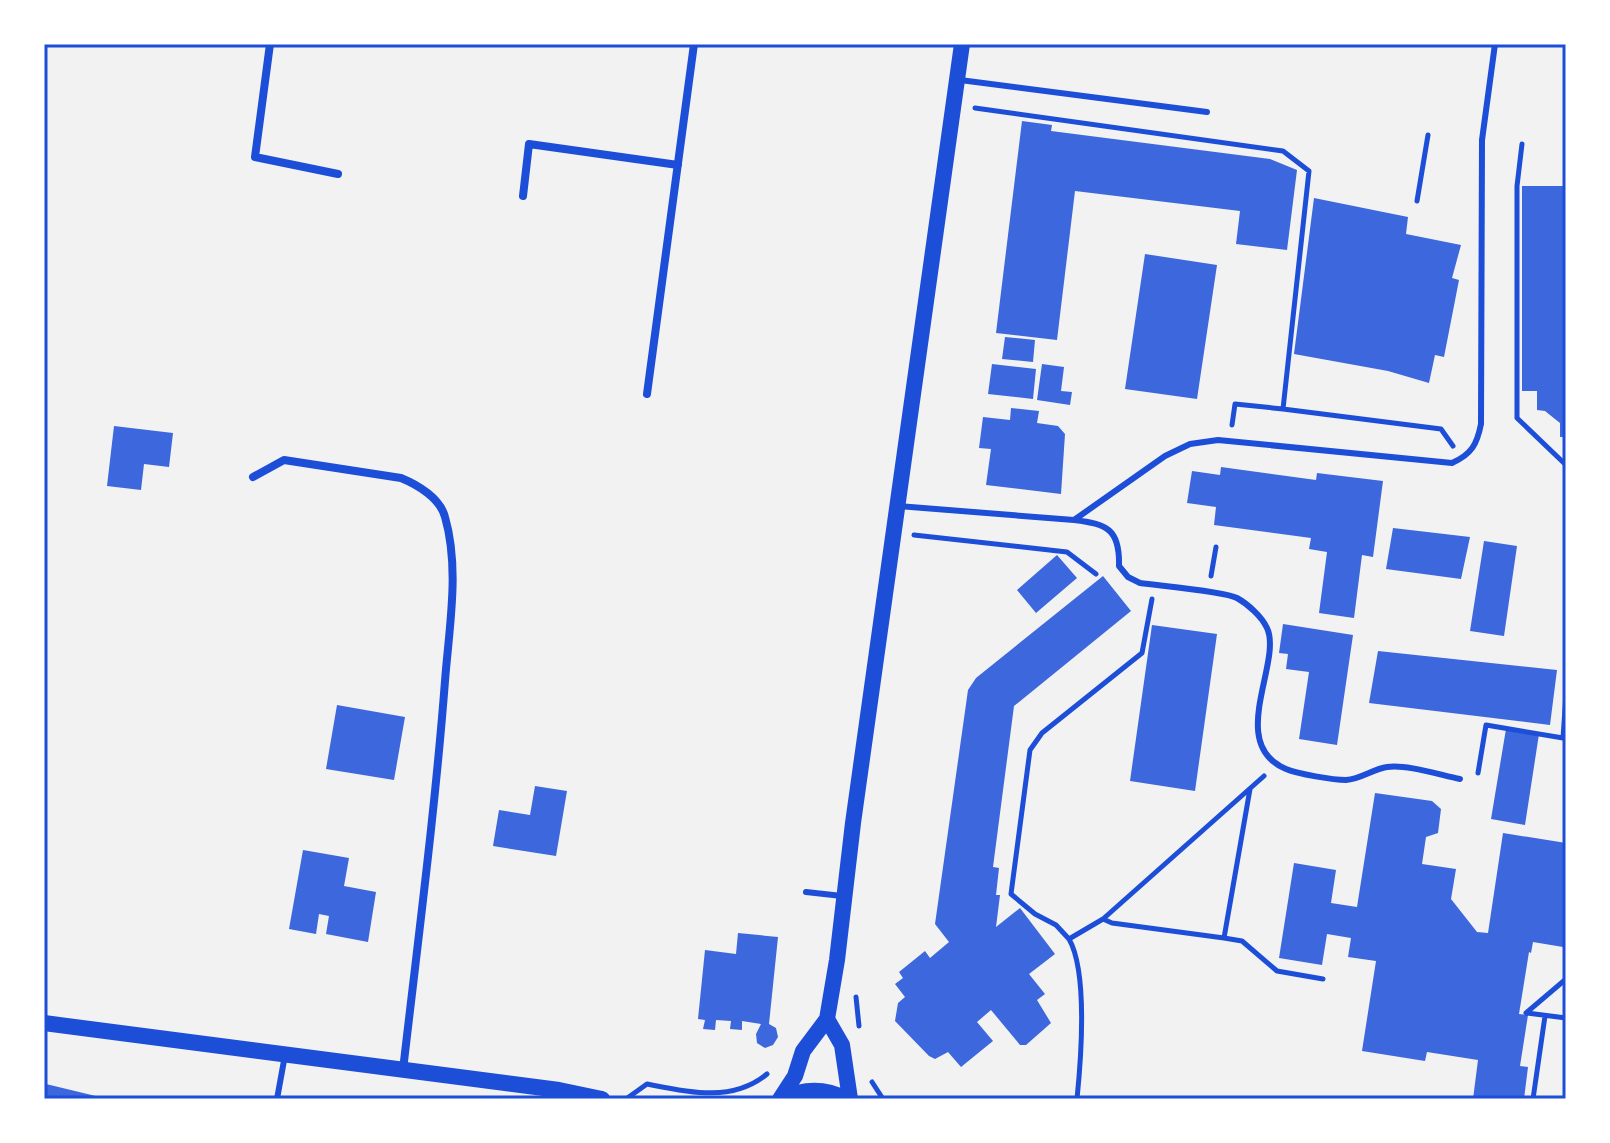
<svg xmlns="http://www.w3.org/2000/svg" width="1610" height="1143" font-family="Helvetica,sans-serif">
<rect width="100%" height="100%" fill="#f2f2f2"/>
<path fill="#3d67dc" d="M1022,121L1052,125L1051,131L1270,159L1297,170L1287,250L1236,244L1240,211L1075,191L1057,340L996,333Z
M1522,186H1566V437H1560V423L1545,411L1537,410V391H1522Z
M1314,198L1408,217L1406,234L1461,245L1452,278L1459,280L1444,357L1435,355L1429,383L1388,371L1294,354Z
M1145,254L1217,265L1197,399L1125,389Z
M1005,337L1035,340L1033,362L1002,359Z
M992,364L1036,369L1033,399L988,394Z
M1042,364L1064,367L1061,391L1072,392L1070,405L1037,400Z
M1011,408L1039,411L1037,423L1058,426L1065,434L1061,494L986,485L991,449L979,448L983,417L1010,420Z
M114,426L173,433L169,467L144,464L141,490L107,486Z
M1221,467L1316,480L1317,473L1383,481L1373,557L1362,555L1354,618L1319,613L1327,552L1309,549L1311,538L1214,525L1216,507L1187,503L1192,471L1220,475Z
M1393,528L1470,537L1461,579L1386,569Z
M1484,541L1517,546L1504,636L1470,631Z
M1057,555L1077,578L1036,613L1017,590Z
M1103,576L1131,611L1014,706L993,867L999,868L996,895H1000L996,927L1020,908L1055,954L1029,974L1045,994L1037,1000L1051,1023L1026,1045H1020L991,1010L977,1022L993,1041L961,1067L948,1052L935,1059L929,1056L895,1021L898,1003L905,997L895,984L903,978L899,972L925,951L930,958L949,942L935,924L968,690L976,678Z
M1283,624L1353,635L1337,745L1299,739L1309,672L1286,669L1288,654L1279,653Z
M1152,625L1217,634L1195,791L1130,781Z
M1378,651L1557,670L1550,725L1369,703Z
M337,705L405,717L394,780L326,769Z
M1506,729L1539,734L1525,825L1491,819Z
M535,786L567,791L556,856L493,846L499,810L530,815Z
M1375,793L1432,801L1441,809L1438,833L1426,837L1422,864L1456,869L1451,899L1477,932L1488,933L1503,833L1566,843V929L1563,947L1533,942L1531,953L1529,952L1519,1014L1528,1015L1520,1066L1528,1067L1524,1099H1473L1478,1060L1427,1052L1425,1061L1362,1051L1376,961L1348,957L1351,938L1327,934L1322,965L1279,958L1294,863L1336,870L1331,903L1357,907Z
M303,850L349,858L344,886L376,892L368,942L326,934L329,916L319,914L316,934L289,929Z
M738,933L778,937L769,1024L776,1028L778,1037L773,1045L765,1048L757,1043L756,1034L761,1024L742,1021V1030L730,1029L731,1021L716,1020L715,1030L703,1029L705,1020L698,1019L705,950L736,954Z
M46,1084L104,1098V1099H44Z"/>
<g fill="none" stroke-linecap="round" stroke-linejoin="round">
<path stroke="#1d4ed8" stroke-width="5" d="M975,108L1283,151L1309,171L1283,409L1235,404L1232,425
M1522,144L1517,186V418L1566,465
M1417,201L1428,135
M1283,409L1441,429L1453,446
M914,535L1067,552L1096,574
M1211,576L1216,547
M1566,694L1563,738H1566
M1478,773L1486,725L1563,738
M1250,789L1224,938L1242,941L1277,971L1323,979
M1103,919L1069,939L1056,925L1035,914L1011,894L1030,750L1042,733L1142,653L1152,599
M1224,938L1112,923L1103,919L1264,776
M1069,939C1088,972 1081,1060 1077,1099
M856,997L859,1026
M1526,1013L1566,979
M1527,1013L1566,1018
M872,1082L883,1099
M626,1099L647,1084C687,1092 732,1103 767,1074
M1533,1099L1545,1016"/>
<path stroke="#1d4ed8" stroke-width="6" d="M960,80L1207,112
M898,506L1074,520
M1460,779C1440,775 1406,764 1387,767C1373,769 1361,779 1346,780C1333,780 1298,774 1286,769C1226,744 1283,662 1267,628C1262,617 1248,604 1237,598C1223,591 1161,586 1140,583L1128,577L1119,566C1120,529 1107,524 1074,520L1165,456L1190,444L1218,440L1452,463C1472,454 1477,444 1481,424L1482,140L1495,44
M806,892L842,896
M277,1099L285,1055"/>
<path stroke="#1d4ed8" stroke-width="8" d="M270,44L255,157L338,174
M523,196L529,144L678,165
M647,394L694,44
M253,477L284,460L401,478C418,485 440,498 445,517C460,569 449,628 445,681C435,811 418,940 403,1070"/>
<path stroke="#1d4ed8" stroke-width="16" d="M827,1019L842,1045L850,1099
M44,1023L559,1090L602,1099
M780,1099L795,1076L803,1051L827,1019L837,960L853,823L962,44
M782,1099C804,1088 825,1088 846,1099"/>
</g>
<rect width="1610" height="1143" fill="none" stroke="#ffffff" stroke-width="92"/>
<rect x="46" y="46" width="1518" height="1051" fill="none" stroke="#1d4ed8" stroke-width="3"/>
</svg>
